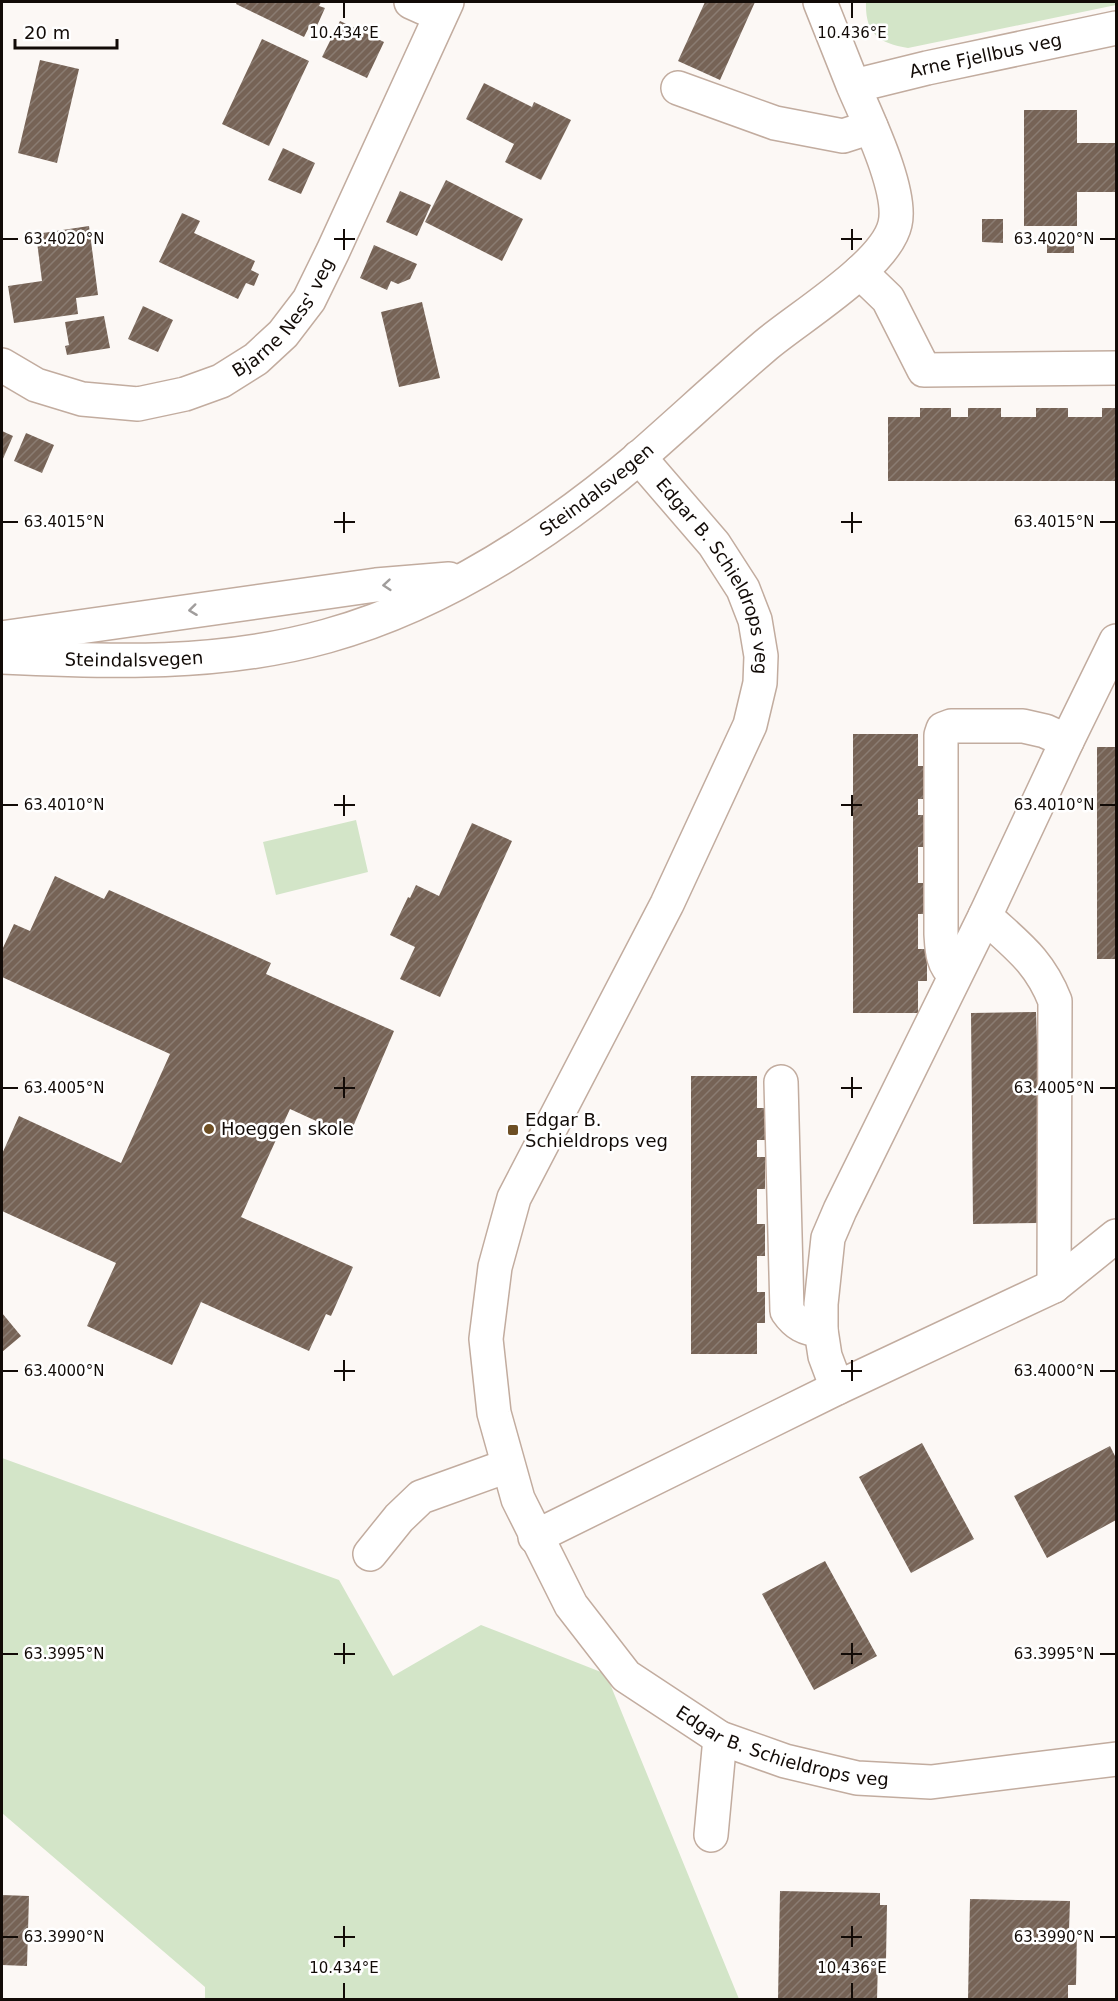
<svg xmlns="http://www.w3.org/2000/svg" width="1118" height="2001" font-family="'DejaVu Sans',sans-serif">
<defs>
<pattern id="building-hatch" width="6" height="6" patternUnits="userSpaceOnUse" patternTransform="scale(1.5)"><rect width="6" height="6" fill="#766356"/><path d="M-1 1l2-2M0 6l6-6M5 7l2-2" fill="none" stroke="#8a7c72"/></pattern>
</defs>
<rect width="100%" height="100%" fill="#fcf8f5"/>
<path fill="#d3e5c8" d="M866,2H1116V5L908,48C878,43 865,33 866,2Z
M356,820L368,872L276,895L263,842Z
M2,1458L339,1580L393,1676L481,1625L606,1674L739,1999H205V1987L2,1813Z"/>
<path fill="url(#building-hatch)" d="M237,2H321L319,6L325,8L316,28L310,25L304,37L236,4Z
M705,2H755L720,80L678,61Z
M340,21L384,42L367,78L322,57Z
M262,39L309,61L269,146L222,124Z
M40,60L79,69L57,163L18,153Z
M484,83L532,107L534,102L571,120L541,180L505,162L514,144L466,119Z
M1024,110H1077V143H1116V192H1077V226H1024Z
M283,148L315,163L301,194L268,180Z
M446,180L523,219L502,261L425,222Z
M400,191L431,205L417,236L386,222Z
M182,213L200,221L194,233L255,261L251,270L259,274L254,286L246,283L238,299L159,262Z
M982,219H1003V243L982,242Z
M89,226L98,295L76,298L78,314L14,323L8,286L42,281L36,234Z
M1047,240H1074V253H1047Z
M374,245L417,264L410,279L398,284L391,281L387,290L360,278Z
M422,302L440,378L399,387L381,312Z
M143,306L173,320L158,352L128,339Z
M104,316L110,348L67,355L65,346L69,345L65,322Z
M920,408H951V417H968V408H1001V417H1036V408H1068V417H1102V408H1116V481H888V417H920Z
M2,431L13,436L2,461Z
M26,433L54,445L42,473L14,461Z
M853,734H918V766H927V799H918V815H927V847H918V883H927V914H918V949H927V981H918V1013H853Z
M1097,747H1116V959H1097Z
M472,823L512,841L440,997L400,979L415,947L390,935L408,897L410,898L416,885L439,896Z
M55,876L104,899L109,890L271,963L266,974L394,1031L349,1136L290,1109L241,1217L353,1267L331,1316L326,1314L309,1351L201,1302L172,1365L87,1326L116,1263L2,1211V1154L19,1116L121,1163L170,1054L2,977V950L14,924L30,931Z
M1036,1012L1037,1043H1046V1075L1037,1076V1092H1046L1047,1125H1038V1160H1046L1038,1223L973,1224L971,1013Z
M691,1076H757V1108H765V1140H757V1157H765V1189H757V1224H765V1256H757V1292H765V1323H757V1354H691Z
M2,1313L21,1336L2,1352Z
M922,1443L974,1539L911,1573L859,1477Z
M1110,1446L1116,1458V1520L1047,1558L1014,1496Z
M825,1561L877,1656L814,1690L762,1594Z
M780,1891L880,1893V1905H887L886,1960H878L877,2000H778Z
M2,1895L29,1896L27,1966L2,1965Z
M970,1899L1070,1901L1069,1930H1077L1076,1985H1068V2000H968Z"/>
<g fill="none" stroke-linecap="round" stroke-linejoin="round">
<g stroke="#c2ac9f" stroke-width="36">
<g id="minor">
<path d="M411,2L440,15"/>
<path id="s1" d="M854,86L927,68L1116,28"/>
<path d="M678,88L775,123L843,136L871,127"/>
<path d="M860,272L888,299L924,370L1116,368"/>
<path id="s2" d="M2,365L36,385L82,399L138,404L185,394L221,381L256,359L283,334L309,300L333,251L447,2"/>
<path id="s3" d="M639,457L714,544L743,589L755,620L761,656L760,683L750,725L667,904L514,1198L495,1267L486,1339L494,1413L518,1499L571,1605L626,1676L720,1738L785,1761L857,1778L931,1782L1116,1759"/>
<path d="M2,638L376,585L449,579"/>
<path id="s4" d="M2,657C110,662 220,666 327,636C443,604 550,533 641,456C683,419 724,381 766,345C799,317 886,265 895,224C903,191 867,118 853,85C842,57 831,29 820,2"/>
<path d="M985,916C1016,945 1039,960 1055,1001L1054,1286"/>
<path d="M955,975C942,964 942,950 941,934V735L943,729L951,726H1023L1045,731L1067,741"/>
<path d="M781,1082L787,1311C796,1324 805,1329 821,1330"/>
<path d="M837,1388L825,1356L821,1330V1304L828,1238L840,1210L985,916L1067,741L1116,641"/>
<path d="M535,1537L837,1388L1054,1286L1116,1236"/>
<path d="M370,1554L399,1518L421,1497L507,1466"/>
<path d="M711,1835L720,1738"/>
</g>
</g>
<use href="#minor" stroke="#fff" stroke-width="33"/>
</g>
<defs><path id="oneway-chevron" d="M-2-3.5L2.5 0L-2 3.5" fill="none" stroke-width="1.6" stroke-linecap="round" stroke-linejoin="round" transform="scale(1.5)"/></defs>
<g stroke="#a09d9c">
<use href="#oneway-chevron" transform="translate(387 585) rotate(175)"/>
<use href="#oneway-chevron" transform="translate(193 610) rotate(173)"/>
</g>
<path fill="none" stroke="#120b07" stroke-width="2" d="M344,3V18M852,3V18M344,229V250M852,229V250M3,239H18M334,239H355M841,239H862M1100,239H1115M344,512V533M852,512V533M3,522H18M334,522H355M841,522H862M1100,522H1115M344,795V816M852,795V816M3,805H18M334,805H355M841,805H862M1100,805H1115M344,1077V1098M852,1077V1098M3,1088H18M334,1088H355M841,1088H862M1100,1088H1115M344,1360V1381M852,1360V1381M3,1371H18M334,1371H355M841,1371H862M1100,1371H1115M344,1643V1664M852,1643V1664M3,1654H18M334,1654H355M841,1654H862M1100,1654H1115M344,1926V1947M852,1926V1947M3,1937H18M334,1937H355M841,1937H862M1100,1937H1115M344,1983V1998M852,1983V1998"/>
<g fill="#6e4f24" stroke="#fff" stroke-width="2">
<circle cx="209" cy="1129" r="6"/>
<rect x="507" y="1124" width="12" height="12" rx="3"/>
</g>
<g text-anchor="middle" stroke-width="5" stroke-linejoin="round" paint-order="stroke">
<g font-size="18" fill="#120b07" stroke="#fff">
<text dy="6" stroke="none"><textPath href="#s1" startOffset="135">Arne Fjellbus veg</textPath></text>
<text dy="6" stroke="none"><textPath href="#s2" startOffset="321">Bjarne Ness' veg</textPath></text>
<text dy="6" stroke="none"><textPath href="#s4" startOffset="636">Steindalsvegen</textPath></text>
<text dy="6" stroke="none"><textPath href="#s3" startOffset="144">Edgar B. Schieldrops veg</textPath></text>
<text dy="6" stroke="none"><textPath href="#s4" startOffset="132">Steindalsvegen</textPath></text>
<text dy="6" stroke="none"><textPath href="#s3" startOffset="1528">Edgar B. Schieldrops veg</textPath></text>
</g>
<g font-size="18" fill="#120b07" stroke="#fff" text-anchor="start">
<text x="525" y="1126">Edgar B.<tspan x="525" dy="21">Schieldrops veg</tspan></text>
<text x="221" y="1135">Hoeggen skole</text>
</g>
</g>
<g font-size="15" text-anchor="middle" fill="#120b07" stroke="#fff" stroke-width="5" stroke-linejoin="round" paint-order="stroke">
<text x="344" y="38">10.434°E</text>
<text x="852" y="38">10.436°E</text>
<text x="64" y="244">63.4020°N</text>
<text x="1054" y="244">63.4020°N</text>
<text x="64" y="527">63.4015°N</text>
<text x="1054" y="527">63.4015°N</text>
<text x="64" y="810">63.4010°N</text>
<text x="1054" y="810">63.4010°N</text>
<text x="64" y="1093">63.4005°N</text>
<text x="1054" y="1093">63.4005°N</text>
<text x="64" y="1376">63.4000°N</text>
<text x="1054" y="1376">63.4000°N</text>
<text x="64" y="1659">63.3995°N</text>
<text x="1054" y="1659">63.3995°N</text>
<text x="64" y="1942">63.3990°N</text>
<text x="1054" y="1942">63.3990°N</text>
<text x="344" y="1973">10.434°E</text>
<text x="852" y="1973">10.436°E</text>
</g>
<rect width="1118" height="2001" fill="none" stroke="#120b07" stroke-width="6"/>
<path d="M15 39v9h102v-9" fill="none" stroke="#120b07" stroke-width="3"/>
<text x="24" y="39" font-size="18" fill="#120b07" stroke="#ffffff" stroke-width="4.5" paint-order="stroke">20 m</text>
</svg>
